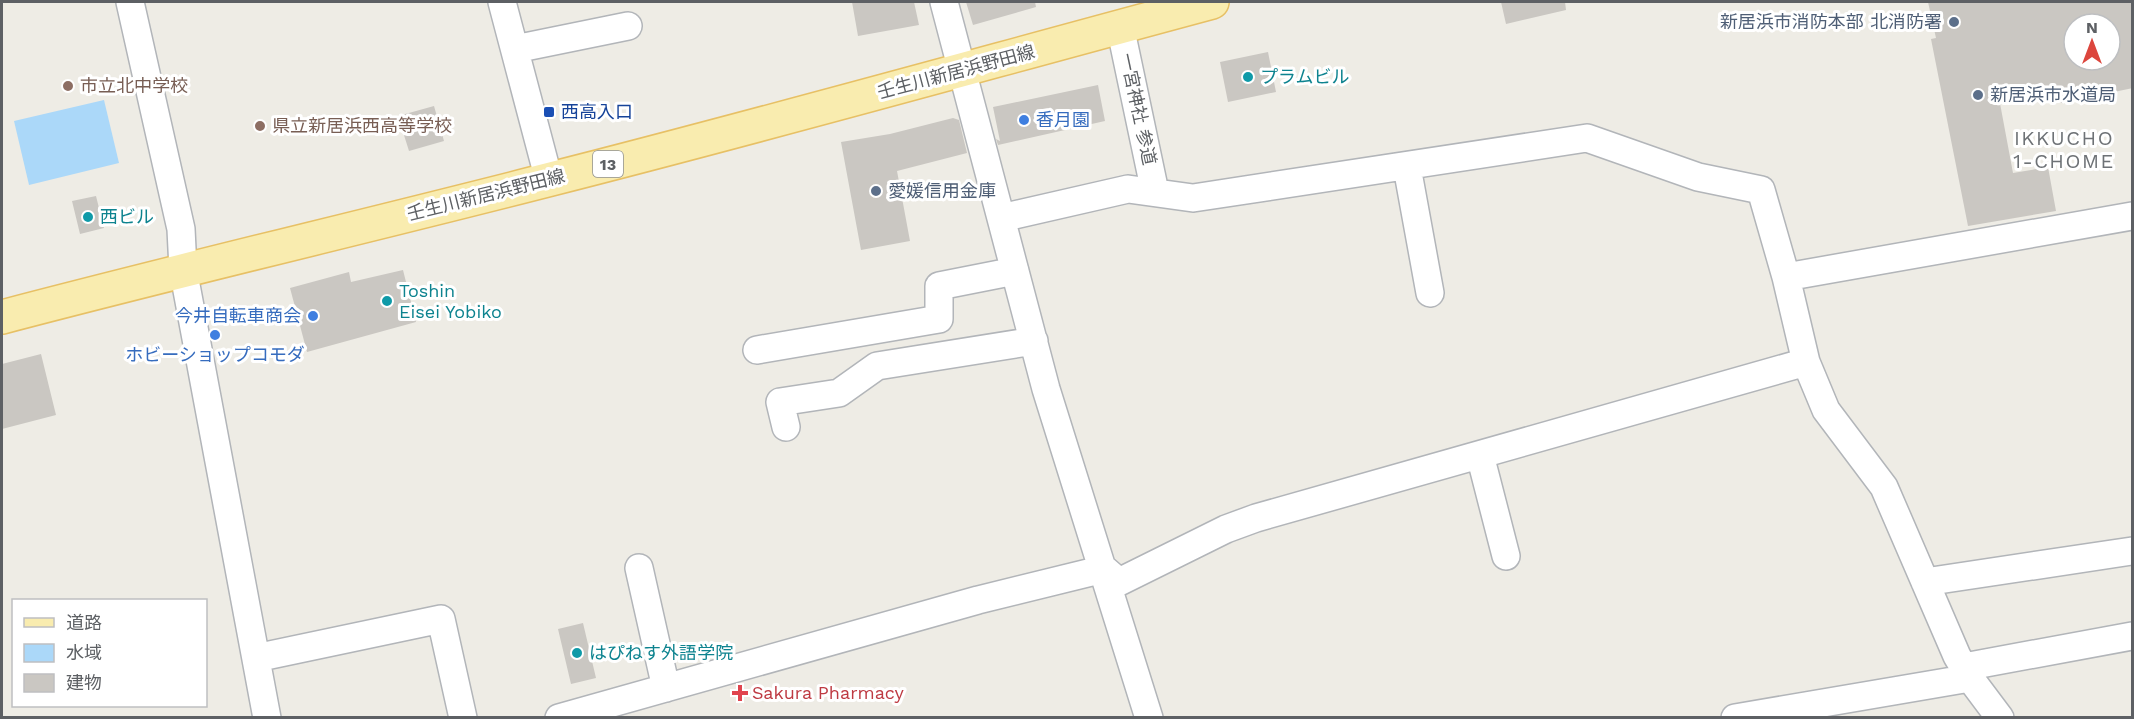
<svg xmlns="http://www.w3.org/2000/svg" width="2134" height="719" font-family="'Work Sans','Noto Sans JP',sans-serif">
<rect width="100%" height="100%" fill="#eeece5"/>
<path fill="#abd8f9" d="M104,100L119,163L29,185L14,121Z"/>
<path fill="#cac7c2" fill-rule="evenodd" d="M852,2H914L919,25L858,36Z
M966,2H1035L1036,7L973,25Z
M1501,2H1565L1566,10L1506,24Z
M1928,2H2133V88L2061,103L2057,87L1999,98L2013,173L2048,167L2056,211L1968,226L1931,39L1936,38ZM2074,24H2110V60H2074Z
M1268,52L1276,92L1228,102L1220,62Z
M1098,85L1105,121L998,145L996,139L1000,141L993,107Z
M434,106L444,141L409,151L398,116Z
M953,118L959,120L967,153L897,171L910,241L861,250L841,142L890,134Z
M96,196L104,228L80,234L72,201Z
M403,270L416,322L307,352L290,288L349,272L351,282Z
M41,354L56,415L2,429V364Z
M583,623L596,678L571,684L558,629Z"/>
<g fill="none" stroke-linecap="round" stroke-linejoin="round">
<g stroke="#b2b5b9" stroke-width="30">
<path id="minor" d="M130,2L181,229L183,269L267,718
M502,2L549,180
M944,2L1046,389L1149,718
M1120,26L1155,192
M515,49L628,26
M1407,167L1430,293
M1001,218L1128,189L1193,198L1587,138L1698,177L1761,190L1786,277
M757,350L939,319V286L1015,271
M786,427L780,402L839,393L877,366L1034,341
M1480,455L1506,556
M639,568L666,688
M1925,582L2132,551
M256,658L441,619L463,718
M1964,667L2132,636
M559,718L978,600L1104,569L1119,582L1226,529L1256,518L1806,362
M1735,718L1970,678
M2000,718L1970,678L1957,656L1884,487L1826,410L1806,362L1786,277L2132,216"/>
</g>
<g stroke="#e7c065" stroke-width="36">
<path id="primary" d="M2,317C184,269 368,226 551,179C772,123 992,61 1212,2"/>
</g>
<use href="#minor" stroke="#fff" stroke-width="27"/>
<use href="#primary" stroke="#f9ecaf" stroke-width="33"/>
</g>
<g fill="#5c6f8a" stroke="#fff" stroke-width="2">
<circle cx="1954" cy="22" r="6"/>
<circle cx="1978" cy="95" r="6"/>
<circle cx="876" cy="191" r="6"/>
</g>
<g fill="#0f9aa8" stroke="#fff" stroke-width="2">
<circle cx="1248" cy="77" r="6"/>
<circle cx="88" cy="217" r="6"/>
<circle cx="387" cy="301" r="6"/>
<circle cx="577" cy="653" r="6"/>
</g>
<g fill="#8d6e63" stroke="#fff" stroke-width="2">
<circle cx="68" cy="86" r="6"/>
<circle cx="260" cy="126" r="6"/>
</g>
<rect fill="#1a4fb4" stroke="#fff" stroke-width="2" x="543" y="106" width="12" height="12" rx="3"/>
<g fill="#3f7fe0" stroke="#fff" stroke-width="2">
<circle cx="1024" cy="120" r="6"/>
<circle cx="313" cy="316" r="6"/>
<circle cx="215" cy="335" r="6"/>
</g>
<path fill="#e0444e" stroke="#fff" stroke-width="2" d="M737 684h6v6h6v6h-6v6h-6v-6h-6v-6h6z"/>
<g text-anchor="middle" stroke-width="6" stroke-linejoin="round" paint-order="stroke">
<rect fill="#fff" stroke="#8e9092" stroke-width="1.5" x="593" y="151" width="30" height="26" rx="4.5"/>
<g font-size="16" font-weight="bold" fill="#5d6064">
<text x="608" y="170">13</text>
</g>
<g font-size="18" fill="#4e5e75" stroke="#fff" text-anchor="start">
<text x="1942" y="28" text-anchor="end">新居浜市消防本部 北消防署</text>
<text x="1990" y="101">新居浜市水道局</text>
<text x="888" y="197">愛媛信用金庫</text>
</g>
<g font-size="18" fill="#5d6064" stroke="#fff">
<text transform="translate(956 72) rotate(-15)" y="6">壬生川新居浜野田線</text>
<text transform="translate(1138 109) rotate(78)" y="6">一宮神社 参道</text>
<text transform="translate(486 195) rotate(-14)" y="6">壬生川新居浜野田線</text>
</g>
<g font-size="18" fill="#0d838f" stroke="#fff" text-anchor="start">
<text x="1260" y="83">プラムビル</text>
<text x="100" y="223">西ビル</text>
<text x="399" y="297">Toshin<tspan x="399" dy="21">Eisei Yobiko</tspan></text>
<text x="589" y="659">はぴねす外語学院</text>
</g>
<g font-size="18" fill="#785e54" stroke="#fff" text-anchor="start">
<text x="80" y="92">市立北中学校</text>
<text x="272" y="132">県立新居浜西高等学校</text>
</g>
<g font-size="18" fill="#164399" stroke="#fff" text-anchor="start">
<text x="561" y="118">西高入口</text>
</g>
<g font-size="18" fill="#366cbe" stroke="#fff" text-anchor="start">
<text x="1036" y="126">香月園</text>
<text x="301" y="322" text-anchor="end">今井自転車商会</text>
<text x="215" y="361" text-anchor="middle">ホビーショップコモダ</text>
</g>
<g font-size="18" fill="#be3a42" stroke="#fff" text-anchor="start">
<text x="752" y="699">Sakura Pharmacy</text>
</g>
<g font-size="20" letter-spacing="1.5" fill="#6e7276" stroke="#fff">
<text x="2064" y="145">IKKUCHO<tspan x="2064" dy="23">1-CHOME</tspan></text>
</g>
</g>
<rect width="2134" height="719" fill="none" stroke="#5d6064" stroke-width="6"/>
<rect x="12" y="599" width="195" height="108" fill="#ffffff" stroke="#bebfc1" stroke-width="1.5"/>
<rect x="24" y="618" width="30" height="9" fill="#f9ecaf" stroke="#bebfc1" stroke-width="1.5"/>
<text x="66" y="629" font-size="18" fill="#5d6064">道路</text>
<rect x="24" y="644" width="30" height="18" fill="#abd8f9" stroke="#bebfc1" stroke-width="1.5"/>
<text x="66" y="659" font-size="18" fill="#5d6064">水域</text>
<rect x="24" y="674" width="30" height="18" fill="#cac7c2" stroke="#bebfc1" stroke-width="1.5"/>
<text x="66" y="689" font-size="18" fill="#5d6064">建物</text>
<g transform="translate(2092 42)"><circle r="28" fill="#ffffff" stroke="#bebfc1" stroke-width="1.5"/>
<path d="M0-4.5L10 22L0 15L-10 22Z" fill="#dc463d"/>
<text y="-9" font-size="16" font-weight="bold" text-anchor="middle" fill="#5d6064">N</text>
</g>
</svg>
